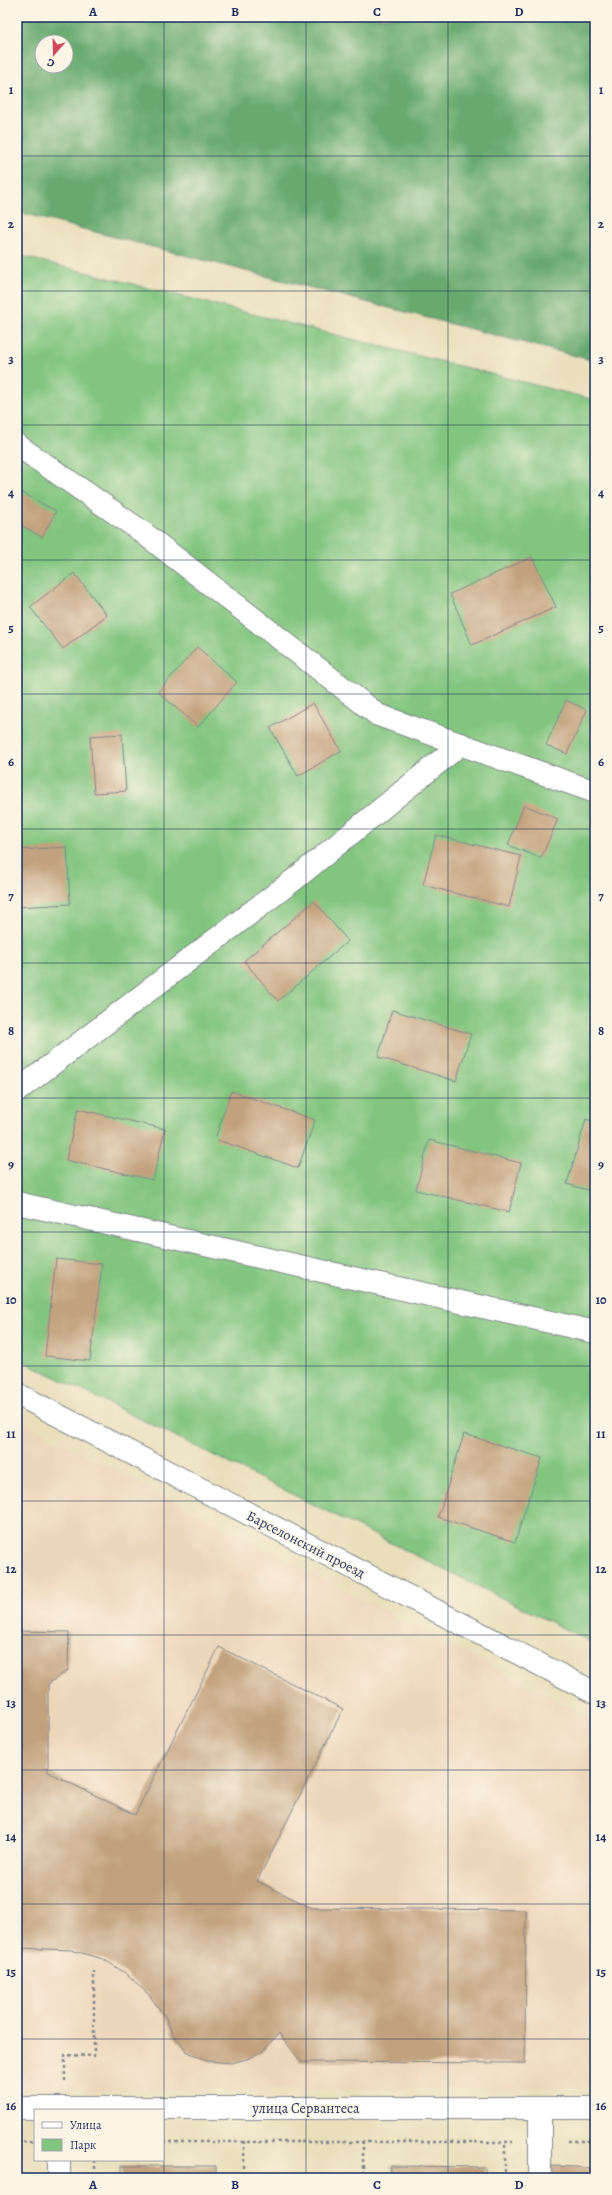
<svg xmlns="http://www.w3.org/2000/svg" width="612" height="2195" font-family="Alegreya,serif">
<rect width="100%" height="100%" fill="#fcf5e5"/>
<filter id="ink" filterUnits="userSpaceOnUse"><feTurbulence type="fractalNoise" baseFrequency=".025" numOctaves="2"/><feDisplacementMap in="SourceGraphic" scale="8" xChannelSelector="R" yChannelSelector="G"/><feConvolveMatrix kernelMatrix="1 2 1 2 8 2 1 2 1" color-interpolation-filters="sRGB"/></filter>
<filter id="wash" filterUnits="userSpaceOnUse"><feTurbulence type="fractalNoise" baseFrequency=".012" numOctaves="4" result="noise"/><feDisplacementMap in="SourceGraphic" scale="16" xChannelSelector="R" yChannelSelector="G"/><feGaussianBlur stdDeviation="0.9" result="paint"/><feColorMatrix in="noise" values="0 0 0 0 0 0 0 0 0 0 0 0 0 0 0 0 0 1.4 0 .05"/><feComposite in="paint" operator="in"/></filter>
<g filter="url(#wash)">
<rect width="100%" height="100%" fill="#e9dfbb"/>
<path fill="#edd7bb" d="M17,1419L595,1721V2088L17,2091Z"/>
<path fill="#81c57f" stroke="#4e7a6e" d="M17,255L595,400V1644L17,1358Z"/>
<path fill="#68aa6e" stroke="#426c66" fill-rule="evenodd" d="M17,17H595V361L17,212ZM42,42H66V66H42Z"/>
<g id="blocks">
<path fill="#c2a27e" d="M17,490L56,511L42,537L17,523Z
M532,557L556,607L472,645L450,594Z
M74,573L107,615L63,649L30,607Z
M197,647L237,682L198,727L158,692Z
M566,700L587,710L567,754L546,745Z
M313,703L341,751L298,776L270,728Z
M122,734L126,791L94,793L90,736Z
M524,805L558,819L541,858L508,845Z
M436,835L521,856L509,907L423,885Z
M67,847L70,904L18,907L17,850Z
M314,901L348,941L278,1001L244,961Z
M392,1010L471,1034L456,1081L378,1057Z
M231,1091L315,1120L298,1168L215,1139Z
M78,1109L165,1129L153,1180L66,1160Z
M586,1119L595,1122V1192L567,1184Z
M429,1140L521,1163L509,1212L416,1190Z
M56,1259L102,1264L90,1361L45,1356Z
M464,1434L542,1458L515,1542L438,1517Z
M17,1631L69,1632L68,1670L48,1684V1772L135,1815L219,1647L343,1709L257,1881L312,1908L526,1910L525,2063L301,2062L279,2033L263,2051L247,2059L231,2063L207,2061L186,2051L172,2033L165,2016L149,1995L127,1974L103,1959L71,1950L17,1948Z
M121,2166H216V2178H121Z
M391,2166L485,2167V2178H391Z
M552,2166L595,2168V2178H551Z"/>
</g>
</g>
<g filter="url(#ink)">
<use href="#blocks" fill-opacity="0" stroke="#82878c" stroke-width="1"/>
<g fill="none" stroke-linecap="round" stroke-linejoin="round">
<g stroke="#82878c" stroke-width="24">
<path id="minor" d="M17,445L141,531L378,715L595,792
M17,1091L295,879L461,744
M17,1203L595,1332
M17,1394L595,1693
M17,2108H595
M540,2108V2178
M59,2160V2178"/>
</g>
<path stroke="#82878c" stroke-width="2.5" stroke-dasharray="3 3" stroke-linecap="butt" d="M65,2081V2055L94,2056V1971
M244,2141V2178
M363,2141V2178
M568,2141H595
M17,2142H35
M163,2142H513
M95,2160V2178
M505,2178V2142"/>
<use href="#minor" stroke="#fff" stroke-width="22"/>
</g>
</g>
<path fill="none" stroke="#1b2f5e" stroke-width="1" stroke-opacity="0.55" d="M164,17V2178M306,17V2178M448,17V2178M17,156H595M17,291H595M17,425H595M17,560H595M17,694H595M17,829H595M17,963H595M17,1098H595M17,1232H595M17,1366H595M17,1501H595M17,1635H595M17,1770H595M17,1904H595M17,2039H595"/>
<g text-anchor="middle" stroke-width="3.5" stroke-linejoin="round" paint-order="stroke">
<g font-size="14" fill="#1b2f5e" stroke="#fcf5e5">
<text transform="translate(306 1544) rotate(27)" y="5">Барселонский проезд</text>
<text x="306" y="2113">улица Сервантеса</text>
</g>
</g>
<rect width="612" height="2195" fill="none" stroke="#fcf5e5" stroke-width="44"/>
<rect x="34" y="2109" width="130" height="52" fill="#fcf5e5" stroke="#a2a6af"/>
<rect x="42" y="2122" width="20" height="6" fill="#ffffff" stroke="#a2a6af"/>
<text x="70" y="2129" font-size="12" fill="#1b2f5e">Улица</text>
<rect x="42" y="2139" width="20" height="12" fill="#81c57f" stroke="#a2a6af"/>
<text x="70" y="2149" font-size="12" fill="#1b2f5e">Парк</text>
<g transform="translate(54 54) rotate(200)"><circle r="19" fill="#fcf5e5" stroke="#a2a6af"/>
<path d="M0-3L7 15L0 10L-7 15Z" fill="#d1495b"/>
<text y="-6" font-size="11" font-weight="bold" text-anchor="middle" fill="#1b2f5e">С</text>
</g>
<rect x="22" y="22" width="568" height="2151" fill="none" stroke="#1b2f5e" stroke-width="1.5"/>
<g font-size="13" text-anchor="middle" font-weight="bold" fill="#1b2f5e">
<text x="93" y="16">A</text>
<text x="235" y="16">B</text>
<text x="377" y="16">C</text>
<text x="519" y="16">D</text>
<text x="11" y="94">1</text>
<text x="601" y="94">1</text>
<text x="11" y="228">2</text>
<text x="601" y="228">2</text>
<text x="11" y="363">3</text>
<text x="601" y="363">3</text>
<text x="11" y="497">4</text>
<text x="601" y="497">4</text>
<text x="11" y="632">5</text>
<text x="601" y="632">5</text>
<text x="11" y="766">6</text>
<text x="601" y="766">6</text>
<text x="11" y="900">7</text>
<text x="601" y="900">7</text>
<text x="11" y="1035">8</text>
<text x="601" y="1035">8</text>
<text x="11" y="1169">9</text>
<text x="601" y="1169">9</text>
<text x="11" y="1304">10</text>
<text x="601" y="1304">10</text>
<text x="11" y="1438">11</text>
<text x="601" y="1438">11</text>
<text x="11" y="1573">12</text>
<text x="601" y="1573">12</text>
<text x="11" y="1707">13</text>
<text x="601" y="1707">13</text>
<text x="11" y="1841">14</text>
<text x="601" y="1841">14</text>
<text x="11" y="1976">15</text>
<text x="601" y="1976">15</text>
<text x="11" y="2110">16</text>
<text x="601" y="2110">16</text>
<text x="93" y="2189">A</text>
<text x="235" y="2189">B</text>
<text x="377" y="2189">C</text>
<text x="519" y="2189">D</text>
</g>
</svg>
